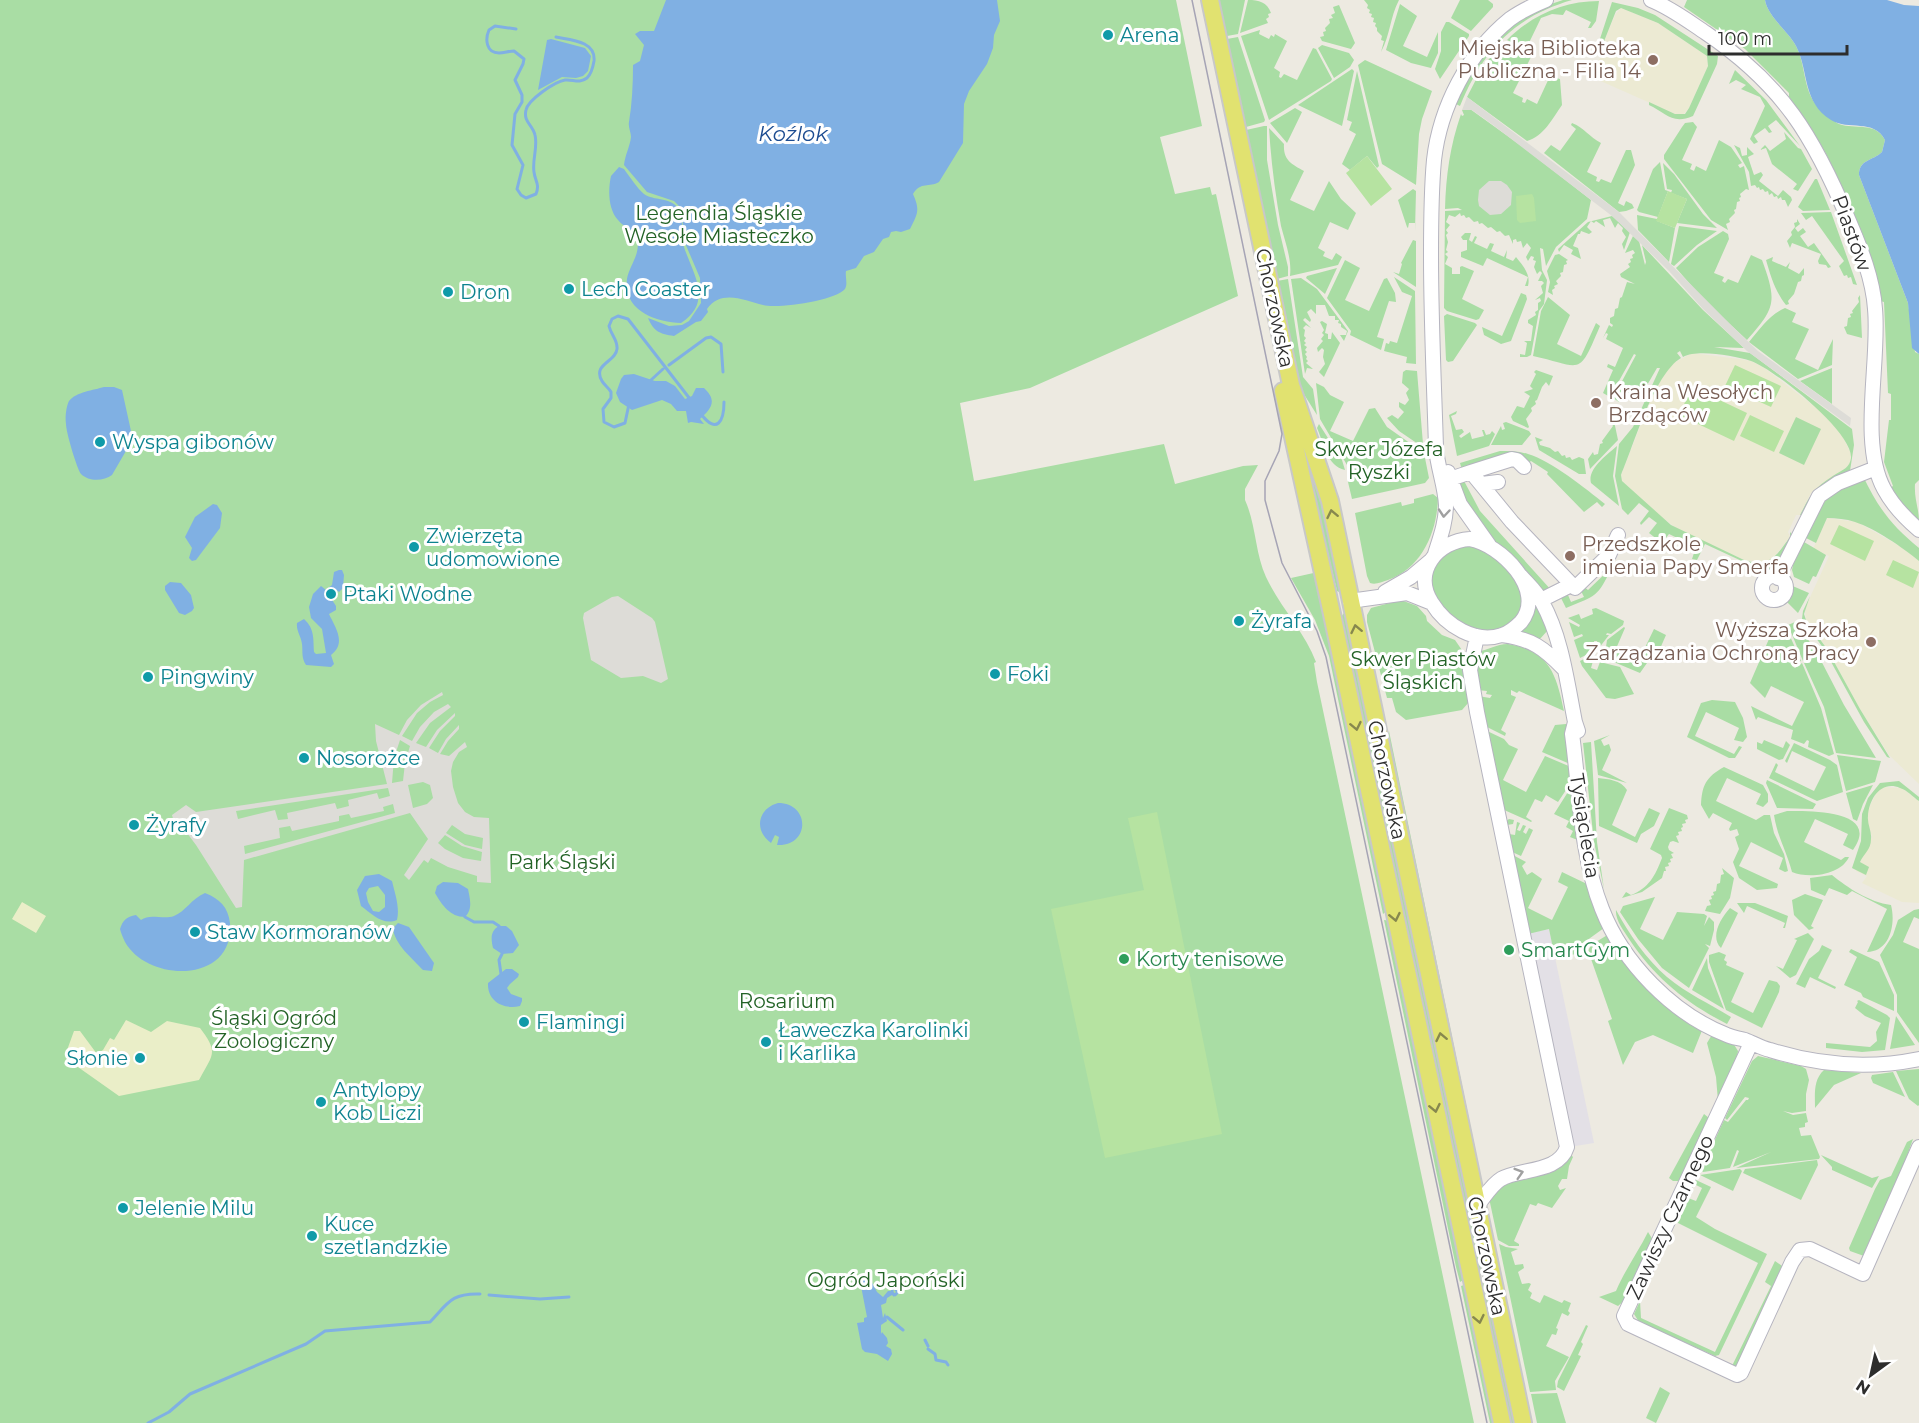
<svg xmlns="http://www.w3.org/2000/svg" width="1919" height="1423" font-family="Montserrat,sans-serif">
<rect width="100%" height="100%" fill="#edeae1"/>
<path fill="#e3e0e6" d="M1549,929L1594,1143L1569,1147L1525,934Z"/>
<path fill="#ecead3" d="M1621,8L1658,23L1707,56L1708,66L1689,108L1684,114H1675L1587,75L1586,68L1588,63L1595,67L1604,51L1601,49L1615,15Z
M1692,353L1739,359L1751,361L1763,367L1823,413L1842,435L1851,454L1850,464L1847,467L1811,493L1800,515H1796L1791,526L1788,532L1790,537L1775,556L1769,561L1763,563L1744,560L1679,530L1660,516L1622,481L1621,475L1656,386L1672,364Z
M1827,518L1857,522L1905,549L1919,561V784L1889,755L1860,709L1827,649L1806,620L1805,608L1829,556L1813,549Z
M1883,787L1902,788L1919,801V903L1902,902L1862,883L1867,876L1856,871L1872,837L1867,819L1868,810L1876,793Z"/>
<path fill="#a9dda4" d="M0,0H1176L1202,126L1160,137L1175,194L1210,187L1212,195L1216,194L1238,296L1030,388L960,403L974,481L1164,444L1175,484L1243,466L1258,465L1245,489V500C1256,524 1255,553 1266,577C1280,607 1305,632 1316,662L1314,663L1317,682L1474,1423H0Z
M1219,0H1245L1238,34L1227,36Z
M1248,0C1259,0 1267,2 1271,13L1268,14L1269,17L1266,19L1268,23L1240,33Z
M1364,0H1399C1390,17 1390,36 1381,52L1384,41L1381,40L1382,36L1377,31V28L1375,26L1376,23L1373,22L1374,18L1371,17L1372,14L1369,13L1370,10L1367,8L1368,5Z
M1460,0H1488L1493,4V7L1471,31L1451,18Z
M1563,0H1572C1514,17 1483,50 1460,106L1456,104C1476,56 1512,15 1563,0Z
M1687,0H1765C1768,17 1788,31 1796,46C1807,67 1802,93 1821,110C1826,114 1833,121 1839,124C1856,130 1875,121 1885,140L1882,152C1873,161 1859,159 1859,175L1908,303L1915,352L1919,354V480L1915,484C1914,499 1919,508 1919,522L1905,510L1890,488L1893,486L1884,462L1889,420H1891V394L1888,393L1884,302L1880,301C1864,250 1850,199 1825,152C1815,133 1801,115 1789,97V93L1745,49L1684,7Z
M1599,1L1596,21L1591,28H1588L1591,22L1566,10L1563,15L1552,14L1541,18L1526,49L1507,40C1532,15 1564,1 1599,1Z
M1612,2L1638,8L1655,15L1718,56L1717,64L1693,116C1672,125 1666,113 1649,105V102L1675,114H1685L1689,108L1708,66L1707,56L1658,23L1621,8L1616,11L1601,49L1606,51L1603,56L1601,55L1603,51L1597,48Z
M1400,4L1417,16L1403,46L1427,57L1438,32V53L1431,68L1411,63L1386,50Z
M1339,5L1355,43L1351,49L1322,41L1320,37L1324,36L1323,32L1326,31L1325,28L1330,23L1329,19L1333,18L1331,15L1335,13L1333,7Z
M1446,22H1449L1469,34V36L1440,79L1435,69L1441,51V32Z
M1260,30L1259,34L1269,39L1271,35L1274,37L1275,34L1287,41L1274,68L1280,72L1279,77L1281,78L1284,74L1297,80L1313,48L1316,49L1332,79L1331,81L1269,120L1241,36Z
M1238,37L1265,120L1264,122L1246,127L1227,39Z
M1504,42L1531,57L1513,93L1523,98L1522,102L1525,103L1527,99L1537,104L1550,76L1560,79L1562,105C1553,118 1543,137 1527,141L1467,97L1483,66Z
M1322,45L1349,53L1354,60L1350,67L1334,78L1318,48Z
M1365,60L1432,91L1422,119L1419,134L1416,185L1382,164L1358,65Z
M1352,69L1354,71L1342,126L1298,105Z
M1735,70L1766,100L1800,146L1776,120L1768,126L1772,132L1769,133L1765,128L1754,136L1758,142L1754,144L1750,139L1765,106L1760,97L1741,89L1746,85L1736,80L1729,84Z
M1357,71L1379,166L1377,168L1367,156L1350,170L1342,164L1356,134L1349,130L1352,122L1347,120Z
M1295,108L1302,112L1287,143L1270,123Z
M1470,109L1527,150L1591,200L1587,219L1556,247L1546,266L1543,249L1540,248L1542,270L1547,280L1544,304L1539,311L1531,355L1527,357H1520V354L1525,355L1527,343L1524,341H1531L1533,326L1528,323V320L1536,315L1535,312L1538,310V303L1541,301L1540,298L1535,300L1543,293L1541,286L1544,283L1542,281H1538L1542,273L1540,271L1537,274L1534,267L1536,261L1533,260L1534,257L1531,256L1528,261L1526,257L1531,248L1527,243L1523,248L1521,241L1517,242L1516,239L1513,240V244L1509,235L1505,236L1500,231L1497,232L1491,227L1488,228L1482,223L1479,224L1478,221L1474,222L1469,217L1466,218L1464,215L1461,216L1460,213L1455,217L1449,215L1446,222L1450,225L1446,230L1448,233L1446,235L1448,242L1446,250L1448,252L1445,254L1448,257L1445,264L1452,268V274H1460V267L1462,266L1474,271L1462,299L1484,310L1479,319L1476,320L1447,311L1444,308L1445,211L1462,210L1458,208L1445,209C1446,175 1450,146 1461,114L1462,116L1464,115L1462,110Z
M1693,122L1697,127L1682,160L1692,164L1690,169L1694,171L1696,166L1706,171L1719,140L1731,147L1742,163L1738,165L1740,168L1744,166L1749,190L1746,189L1740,194L1741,197L1739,198L1740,201L1737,202L1736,209L1734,210L1735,213L1729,219L1730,222L1726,224L1728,230L1711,220L1664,159V155L1682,127L1685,123Z
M1572,123C1585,128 1589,137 1601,143L1587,172L1597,177L1596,181L1599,182L1601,179L1611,183L1626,150H1631L1635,165L1618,203L1624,206L1626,201L1632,204L1634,208L1626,211L1619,212L1544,153L1551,145L1560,151L1576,129L1571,125Z
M1264,126H1267V160L1278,225L1288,267V276L1277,279L1246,130Z
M1269,128L1284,144C1283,160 1291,164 1304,171L1290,200L1314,211L1329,181L1341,199L1356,213L1348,230L1330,222L1318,248L1325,252L1323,256L1332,260L1336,253L1342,257L1338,265L1290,276C1292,259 1285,242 1281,226C1275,193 1271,161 1269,128Z
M1784,132L1798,148L1801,149L1812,169L1798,191L1793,189L1797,184L1772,164L1766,148L1760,150L1765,145L1770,151L1786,139Z
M1734,145L1740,148L1742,156L1747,155V147L1754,154L1748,157L1754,175L1761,172L1763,175L1759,181L1778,196L1783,190L1791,197L1792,200L1788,207L1785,200H1782L1781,197L1778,199L1777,196L1774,197L1772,193L1769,195L1768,191L1765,192L1763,189L1760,190L1759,187L1757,188L1755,185L1751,186L1749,172Z
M1660,162L1665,190L1668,191L1658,217L1639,212L1637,210L1653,169Z
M1663,163L1674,174L1703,214L1717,228L1677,223L1687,199L1671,193L1672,190L1667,189Z
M1815,179H1817L1830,210L1803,211L1798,207Z
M1413,189L1416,191L1415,231V223H1409L1408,228L1407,227L1398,200Z
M1831,212L1857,285L1853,284L1851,277L1848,278L1847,275L1844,276L1839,266L1844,261L1812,216L1806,220L1801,213Z
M1637,215L1657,219V221L1675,228L1669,262L1638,230Z
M1612,216L1630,232L1624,250L1622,244L1626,237L1622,231L1623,228L1618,223L1615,228L1610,218L1603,220L1605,227L1596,221L1594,223L1591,221L1587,227L1592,232L1589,234L1581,231L1580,234H1578L1573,246L1578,248L1581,259L1571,254L1573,250L1564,245L1559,252L1558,249L1588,222Z
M1797,219L1800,224L1795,228L1798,232L1803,228L1806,232L1800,236L1808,247L1814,243L1831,267L1828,268L1826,265L1819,264L1818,261L1821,254L1792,243L1790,248L1787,241L1792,235L1791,232L1795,227L1794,223L1797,222Z
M1679,226L1717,231L1697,245L1674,266L1671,264Z
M1723,231L1728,234L1729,239L1714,273L1724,277L1722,281L1725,283L1728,279L1738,283L1751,255L1762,260C1777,301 1776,308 1747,340L1704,300L1676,268L1698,247Z
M1465,233H1471L1469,240L1472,242L1475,236L1477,237L1474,243L1487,249L1490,243L1494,244L1491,251L1504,257L1507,250L1506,258L1513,261L1516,257C1523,266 1531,274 1528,286H1525L1528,277L1487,258L1483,266L1461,257V252L1467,250V240H1463L1461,237Z
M1633,236L1639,241L1645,265L1646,262L1642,245L1703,310L1744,348L1714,347L1750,353L1852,429L1854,445L1850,471C1822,483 1818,488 1802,515H1800C1812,492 1814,488 1836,474C1843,470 1850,467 1851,458C1853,432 1774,369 1751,361C1734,356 1698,349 1683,357L1680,351L1677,353L1681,358C1654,374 1634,445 1621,475L1622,481L1671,525L1744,560C1770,568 1776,556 1790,537V532L1793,536C1784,553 1777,572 1758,575L1759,569L1705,544L1697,560L1692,559L1696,547L1669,534L1662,543L1649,533L1657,523L1649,517L1641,525L1640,523L1649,511L1639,503L1628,515L1622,509L1615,476L1619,444L1633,427L1660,368H1657L1646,387L1619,402L1613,398L1636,355L1634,354L1610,397L1603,393L1613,370L1607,367L1608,364L1615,367L1623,348L1606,339L1608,334L1606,333L1603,338L1609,325L1612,327L1613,325L1610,323V318L1614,316L1615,309L1618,308L1620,298L1622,297L1627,282L1635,284L1621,277L1620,274L1630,267L1628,264L1631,262L1630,259L1633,258L1632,255L1635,253L1633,250L1625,253Z
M1413,240L1416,241V287L1393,272L1399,274L1402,264L1401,263Z
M1559,254L1568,260L1566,261L1567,264L1564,265L1563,272L1560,273L1561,276L1556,281L1558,284L1554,286L1555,288L1552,290L1553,295L1548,292L1550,282L1547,271L1555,255Z
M1773,257L1772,261L1786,267L1790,262L1788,268L1799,274L1804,268V275L1802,276L1801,281L1798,282L1794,294L1788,301L1789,304L1786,305C1775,291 1771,277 1766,260Z
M1345,260L1360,268L1345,300L1369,311L1384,279L1387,278L1395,293L1396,302L1389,301L1377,337L1384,339L1381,350L1350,335L1351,331L1327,298Z
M1337,268L1325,294L1306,278L1307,276Z
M1394,277L1415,291L1416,364L1406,363L1407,357L1384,351L1386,343L1389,344L1390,341L1397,343L1412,296L1402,292Z
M1301,278L1317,289L1348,331L1344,341L1340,335H1346L1347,331L1341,327V324L1338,323L1339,320H1335V316H1329L1325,305H1316V314L1311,309L1307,312L1311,320L1310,322L1305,318L1303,320L1311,328L1306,325L1303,328L1305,330L1304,336L1306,338L1304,341L1306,343L1304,345L1307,347L1305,350L1307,352L1305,354L1307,357L1306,359L1308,361L1306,363L1313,369L1307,368L1305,374L1291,279Z
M1288,279L1303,377L1313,389L1317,415L1300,388L1277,281Z
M1521,293L1526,295L1527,299L1511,341L1501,344L1484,335L1482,327L1502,336Z
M1860,295L1862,338L1847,334L1844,327L1847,326L1848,318L1851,317L1850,314L1853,313L1852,311L1859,302L1858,298Z
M1548,297L1570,315L1557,344L1581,356L1596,323L1600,326C1578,378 1583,367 1533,356L1541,311Z
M1785,308L1796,313L1792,322L1809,329L1795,359L1818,370L1833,339L1832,365L1798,379L1749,342C1760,329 1769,315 1785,308Z
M1447,314L1475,323L1477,325L1453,361L1448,362L1446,360L1444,316Z
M1322,321L1327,324L1325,333L1328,334V339H1331L1332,332L1340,343L1324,377L1319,372L1325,364L1323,357L1324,350L1322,348L1318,352L1317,348L1323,341L1321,339L1324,335L1322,333L1324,330L1320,322Z
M1832,368V404L1800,381Z
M1406,370L1417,371L1423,444L1421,446L1399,431L1387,418L1392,415L1398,419L1404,412L1399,407V402L1405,405L1409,400L1406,393L1409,389L1402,383L1403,372Z
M1536,370L1553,376L1549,386L1546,382L1542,387L1537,400L1535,401L1536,404L1531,408L1532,411L1526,419L1529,427L1528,428L1513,421L1511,417L1517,406L1524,408L1530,396L1524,392L1533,389L1530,386L1536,374L1534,372Z
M1316,383L1324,387L1330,395L1344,402L1330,431L1353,441L1369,409L1375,408L1387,427L1424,453L1429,478L1425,483L1352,499L1348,482L1347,465L1320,419Z
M1457,411L1456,414L1451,416L1456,430L1462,429L1464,432L1459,436L1461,438L1470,432L1472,439L1484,436L1482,430H1484L1486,435L1490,434L1492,431L1495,434L1489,446L1457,456L1449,415Z
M1796,417L1821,429L1804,465L1779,453Z
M1614,421L1618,440L1590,469L1588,459L1593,452L1594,455L1598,454L1600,444L1603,443L1602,441L1613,426L1611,422Z
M1506,422L1529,431L1531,434L1522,445H1491L1501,426L1502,430L1505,429L1503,423Z
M1319,424L1342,460L1345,470C1327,466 1324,444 1317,428Z
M1535,437L1543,440L1539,442L1540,445L1550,448L1555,452L1558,451L1562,456L1565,455L1566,458L1570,457L1572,460L1579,457L1584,459L1586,474H1579L1539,450Z
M1302,442L1317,476L1341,593L1337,591Z
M1617,446L1613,476L1619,506L1591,483C1587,469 1607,455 1617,446Z
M1500,451C1509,451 1519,451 1528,454C1552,461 1586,489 1605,504L1602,507L1597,502L1584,512L1547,474L1548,472L1531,461L1527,464L1462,470L1460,463Z
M1863,476C1878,508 1892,526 1919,548V561C1902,547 1876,529 1855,522C1846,519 1836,518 1827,518L1816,543L1806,538C1813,523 1819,503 1834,493C1844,487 1855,485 1863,476Z
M1463,479L1480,511L1552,591L1543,595C1513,561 1472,526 1457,481Z
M1433,494L1438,498C1437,532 1422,568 1388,580C1381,582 1376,585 1370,583L1367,576L1355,513L1401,502L1402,506L1414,503V499Z
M1804,542L1826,555L1816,577L1813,576L1809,584L1794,577L1792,570L1794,560H1795Z
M1470,544L1489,551L1517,578L1524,604C1522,609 1519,616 1515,620C1476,660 1402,590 1444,553C1450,548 1462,546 1470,544Z
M1612,567C1597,598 1597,595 1566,608L1559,594L1573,592L1568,595L1571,602L1584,597L1580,589L1582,585L1588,590Z
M1318,572L1388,910L1383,914L1329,656L1315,620L1291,578Z
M1788,584L1809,593L1798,613L1785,600L1788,592Z
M1810,596L1804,614L1806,620L1827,649L1860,709L1890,758L1887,757L1864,722L1824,649L1802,619L1803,611Z
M1401,600L1417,606L1426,616L1427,621L1442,635L1455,640L1466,656L1464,675L1467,678L1469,702L1462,710L1406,720L1396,712L1392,698H1387L1367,622V615L1371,608Z
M1535,605H1538L1548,630L1539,640L1521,634L1520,631Z
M1596,608L1624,621L1623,625L1611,634L1607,633L1606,635H1609L1599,648L1597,641H1594L1596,650L1580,658L1574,640L1583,636L1582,634L1574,637L1569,622L1579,627L1580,625L1568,618L1579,614L1581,619L1593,614L1592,609Z
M1344,613L1347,614L1483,1267L1479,1271H1477L1341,617Z
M1795,622L1815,649L1844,705L1876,758L1836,753L1824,707L1804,663L1811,661L1812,657L1808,655L1803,661L1788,625Z
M1775,625H1785L1801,661L1794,663L1792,666L1795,668L1802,663L1821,708L1834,754L1829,756L1808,747L1809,741L1807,740L1804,744L1791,739L1793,730L1758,717L1756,720L1751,706L1792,726L1804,702L1771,686L1765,698L1750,683Z
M1624,627L1625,628L1615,651L1638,662L1654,629L1666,635L1659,651L1654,653L1640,673L1609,660L1606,647L1607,640Z
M1508,644C1550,651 1556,674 1564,711L1519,691L1517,693L1511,690V695L1516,697L1501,730L1506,733L1505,736L1485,726L1478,696L1490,698L1492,695L1486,694L1487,691L1477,690L1475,678L1478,651C1487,651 1496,644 1508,644Z
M1584,659L1593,661L1591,668L1597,670L1600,662L1620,667L1634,694L1615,699L1606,698L1582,666L1580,661Z
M1712,700L1735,702L1743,718L1747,737L1743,742L1734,740L1739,728L1706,712L1695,736L1734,754L1739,746L1742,747L1735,758H1729L1687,737L1701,703Z
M1566,724L1570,764L1542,752L1555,725Z
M1485,730L1504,739L1509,745L1518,749L1503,780L1526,792L1545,756L1571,767L1572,781L1558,802L1546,795L1542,802L1535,799L1526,817L1532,821L1531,822L1502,809Z
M1389,731L1484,1192L1482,1194L1387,747Z
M1610,735L1601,740L1604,746L1609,744L1611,750L1602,770L1627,783L1598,775L1594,741Z
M1764,740L1783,748L1786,741L1790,745L1783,759L1779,760L1757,749V742L1762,744Z
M1591,742L1597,842L1604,889L1594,842L1583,743Z
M1794,743L1830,760L1837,765L1843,792L1817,801L1769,778L1776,763L1778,765L1775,772L1814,791L1826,767L1792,751L1787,763L1785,761Z
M1837,755L1881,761L1875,782L1846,791Z
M1724,767L1763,785L1768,794V802L1763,807L1756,804L1761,794L1727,778L1716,801L1756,820L1764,815H1770L1774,833L1784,854L1788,871L1785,872L1779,869L1783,858L1751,842L1739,866L1778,884L1777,888L1757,890L1739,878L1733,862L1739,849L1735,837L1739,835L1737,829L1730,831L1729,829L1732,823L1713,813L1709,819L1701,805C1702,785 1706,777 1724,767Z
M1598,778C1608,779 1621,780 1627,790L1612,825L1635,837L1649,808L1660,813L1654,826L1641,834L1637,843L1599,826Z
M1767,780L1816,804L1813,809L1777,808L1766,783Z
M1899,781L1919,797V801C1913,797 1907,790 1900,788C1881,780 1869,799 1868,816C1867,824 1872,831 1871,839C1871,850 1864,853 1860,862L1869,867L1866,875L1852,868L1861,841L1862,814L1868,798L1880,783Z
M1573,784L1580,841L1570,837L1573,831L1566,827L1569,821L1554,814Z
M1873,785L1863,804L1857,821L1853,819L1846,793Z
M1669,808L1687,815L1688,819L1685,820L1686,823L1682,824L1683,827L1681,828L1682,831L1678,832L1679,835L1676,836L1679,843L1673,841L1670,842L1668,847L1669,850L1674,853L1671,854L1673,858L1670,859L1671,862L1668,863L1669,866L1665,867L1666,871H1664L1662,878L1642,892L1622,898L1626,892L1631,895C1649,888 1655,876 1662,858L1661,855L1650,849Z
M1787,811C1807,811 1882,809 1853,850L1843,845L1848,834L1815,819L1804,842L1841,860L1845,857H1849C1841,875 1809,879 1792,872C1787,852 1777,836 1774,815Z
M1509,819L1514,820L1513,824L1507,825L1509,834L1515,835L1517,822L1520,823L1517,830L1520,831L1523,825L1526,826L1523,832L1526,834L1529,828L1533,830L1521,856L1510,851L1505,822Z
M1511,854L1526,862L1522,866L1527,875L1532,872L1542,879L1528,908L1552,920L1568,887L1558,882L1562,872L1587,884L1604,928L1586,941L1581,953L1555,958L1549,929L1528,934Z
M1722,868L1734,878L1730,898L1720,914L1705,911L1707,906L1711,905L1709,900L1712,899L1711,896L1714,895L1713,892L1716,891L1717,884L1720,883L1721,875L1724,874Z
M1832,875C1848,888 1869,902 1891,905C1896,924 1890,952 1867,952L1887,909L1852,891L1847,895L1829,888L1825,896L1811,890L1810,878Z
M1805,894L1823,900L1811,926L1814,928L1809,930L1794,915L1792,900Z
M1655,897L1640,929L1663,940L1677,912L1704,914L1707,916L1704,926L1709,917L1714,922V930L1710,946L1705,944L1709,948L1689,988L1662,968L1638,939L1620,912L1623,906Z
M1737,903H1755L1788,916L1785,928H1783L1785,923L1747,906L1744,913Z
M1730,908L1738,913L1721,948C1710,937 1720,919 1730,908Z
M1919,909V919L1914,917L1903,942L1919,949V1043L1897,1012V995L1880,955L1893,935L1898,920L1914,910Z
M1616,910C1629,934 1646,959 1667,977C1686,993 1710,1004 1731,1017L1727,1024C1686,1003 1655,978 1629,939C1624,931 1615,920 1616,910Z
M1384,920L1391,921L1465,1279L1460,1282L1456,1267Z
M1808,933L1814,939L1796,975L1790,978L1776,966L1783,969L1797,940L1794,939Z
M1609,934L1703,1028L1693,1053L1653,1035L1635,1042L1623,1065L1608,1021L1612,1019L1590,956L1585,957L1591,945Z
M1822,945L1832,950L1818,978L1836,987L1835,989L1810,977L1805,988L1796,984L1809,959L1819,951Z
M1851,949L1879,962L1894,995V1011L1863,997L1861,993L1844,985L1857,957L1849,952Z
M1719,952L1726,955L1724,960L1727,962L1726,965L1744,973L1731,1002L1753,1013L1769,980L1777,982L1780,986L1779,992L1762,1028L1726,1010L1709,962V955Z
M1707,958L1708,968L1724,1009L1692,990Z
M1859,1000L1887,1015L1890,1018L1885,1050L1862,1052L1826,1048V1043L1870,1047L1877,1041L1876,1032L1881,1023L1865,1016L1855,1008L1858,1002L1857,1001Z
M1896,1016L1915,1045L1890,1049Z
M1713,1033L1733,1043L1738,1051L1737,1058L1718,1101L1716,1077L1707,1043Z
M1758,1056L1801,1066L1806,1069L1809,1080L1806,1094V1111L1792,1113L1783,1111L1793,1115L1806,1113L1808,1122L1805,1123V1127L1799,1128L1801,1136L1811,1135L1820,1157L1819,1159L1736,1168L1771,1152L1733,1167L1739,1151L1737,1150L1730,1168L1703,1172L1701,1170L1724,1120L1728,1122L1746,1100H1748L1749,1098L1745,1097L1727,1120L1725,1118L1752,1061Z
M1919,1069V1105L1918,1106L1909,1099L1896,1071Z
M1824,1070L1861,1073L1834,1085L1815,1108C1815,1094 1813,1080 1824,1070Z
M1893,1072L1905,1097L1873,1083L1871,1078L1872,1075Z
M1704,1114L1709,1118L1680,1181H1673L1669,1178Z
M1913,1139L1901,1173L1864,1256L1850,1251L1849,1248L1875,1189L1880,1180L1891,1176L1907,1142Z
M1569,1153L1573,1157L1569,1166L1567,1179H1562L1558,1186L1560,1190L1566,1188L1552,1208L1538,1203L1536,1206L1530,1204L1514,1241L1519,1244V1246H1509L1498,1240L1489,1198L1505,1182Z
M1821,1155L1872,1178L1879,1176L1872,1188L1832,1170V1167Z
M1817,1160L1818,1165L1801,1200L1743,1173L1745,1169Z
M1740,1169L1742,1171L1733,1191L1700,1175Z
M1696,1180L1711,1187L1696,1217L1715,1229L1767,1254L1719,1355L1715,1356L1639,1322L1634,1314L1640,1301L1641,1318L1715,1352L1758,1263L1676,1222L1688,1198L1696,1201L1702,1188L1694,1184Z
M1648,1232L1653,1240L1626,1299L1618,1306L1599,1297L1616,1291C1625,1270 1638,1252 1648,1232Z
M1499,1244L1506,1247L1518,1249L1511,1252L1515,1265L1523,1264L1524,1268L1518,1272L1522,1284L1529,1283L1531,1284L1528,1290L1532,1293L1530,1298L1540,1303L1544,1295L1562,1303L1564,1300L1571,1303L1568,1311L1570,1313L1568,1316L1562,1313L1556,1328L1558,1329L1556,1335L1552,1334L1546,1346L1569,1357L1555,1381L1556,1390L1530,1392Z
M1775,1261L1785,1268L1737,1367L1731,1368L1771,1286L1765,1282Z
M1481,1283L1486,1284L1517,1423H1507L1478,1287Z
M1464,1285L1467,1287L1496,1423H1490L1461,1286Z
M1586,1325L1588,1326L1581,1342L1583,1344L1578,1355L1581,1356L1564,1391L1557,1387L1558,1381Z
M1660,1387L1670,1393L1656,1423L1646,1418Z
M1557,1393L1566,1423H1537L1531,1394Z"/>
<path fill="#eaeec8" d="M22,902L46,916L36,933L12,919Z
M126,1020L151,1032L167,1021L200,1028C219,1053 213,1054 199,1080L119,1096L68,1060L70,1054L66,1053L74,1031H80L97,1054L103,1050L110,1038L114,1040Z"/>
<path fill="#b6e3a1" d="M1367,156L1392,189L1371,206L1346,173Z
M1668,191L1687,199L1675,228L1656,221Z
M1532,194L1534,198L1536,221L1520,223L1517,220L1516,196Z
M1735,365L1781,386L1771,407L1725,386Z
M1692,387L1747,413L1734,441L1679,415Z
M1750,415L1784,431L1774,452L1740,436Z
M1839,525L1874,541L1865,561L1830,544Z
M1893,560L1919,572L1913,588L1886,575Z
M1157,812L1222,1134L1105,1158L1051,909L1144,890L1128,818Z"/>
<path fill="#dddcd7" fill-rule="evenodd" d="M1467,97L1619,212L1732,326L1758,351L1851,418L1850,426L1747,351L1703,309L1669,271L1612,216L1493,125L1472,110H1462Z
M1489,181H1501L1507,185L1512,192L1511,205L1501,214L1490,215L1479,206L1478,200L1479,190Z
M618,596L652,618L655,622L668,679L661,683L643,676L621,678L591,660L583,618L584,613L612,597Z
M442,692L443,695L430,702L417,713L402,736L412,741L420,727L434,712L448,704L451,707L430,723L416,743L426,747L437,730L455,713V716L440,731L429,748L438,753L446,739L459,725V729L448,741L440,754L449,756L465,742L467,747L459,752L453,762L451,771L453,787L458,803L465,812L474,817L489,818L491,883L477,882V876L448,867L431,858L428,863L424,860L409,880L404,875L428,839L410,813L244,860L242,907L236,908L196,845L187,833L175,826L172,815L186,805L196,812L387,784L376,741L375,724L399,735L407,720L421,705ZM400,740L410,746L405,763L403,781L392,783L394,758ZM423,782L430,785L433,798L427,804L413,808L408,785ZM388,788L390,796L379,799L377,793L348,800L349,806L337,809L335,803L287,813L288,819L278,820L275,810L238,819L236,811ZM393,804L395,813L245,854L244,846L280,838L279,828L290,826L292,831L339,821V816L349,814L351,818L384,811L383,807ZM452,825L465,834L483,838L482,849L465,845L446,833ZM445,835L462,846L482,852L481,861L463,858L445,849L438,843Z"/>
<path fill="#80b0e3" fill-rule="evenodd" d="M666,0H997L1000,21L994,35L993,48L987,64L969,91L964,104L963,143L939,182C929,188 921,181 913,194C920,210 918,213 910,229L901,232L896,231L891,232L889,237L883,239L874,252L864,256L856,268L846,271C845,276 848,284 845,289C835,301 777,309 763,305C744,300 721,289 707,309L708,312L701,321L696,322L674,336C660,334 654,332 648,318L669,326L682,325L689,321L701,303L700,278L685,243L681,208L674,201L647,192L624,165C625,155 630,146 631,137C631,132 628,127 629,122C632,104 633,84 633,65L640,61L644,45L635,34L640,31H654Z
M1765,0H1887L1904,5L1919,6V354L1912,348L1908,303L1859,175C1859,159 1873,161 1882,152L1885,140C1874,118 1848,131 1831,120C1802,102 1809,71 1796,46C1788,31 1768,17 1765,0Z
M551,39L585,48L591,56L588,71L583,76L576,78L562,77L538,90L547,40Z
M619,167L624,169C630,177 637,188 644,194C654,201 670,197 678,208C685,218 680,233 683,244C691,271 715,301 681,323C656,322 623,311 627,279C629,266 641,254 637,239C635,229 624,228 618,220C608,209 608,190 611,176Z
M634,374L655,381H666L675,386L685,399L692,396L696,388H704C718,401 711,409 700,419L704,424L691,422L688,423L686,411H677L671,404L662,400L632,410L620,402L616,393L621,379L624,375Z
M104,387H114L122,390L131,431L130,444L112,475C104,481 89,482 81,474C77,469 66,432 66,424C65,418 66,407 69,401C76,392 94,390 104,387Z
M213,504L217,505L222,513L220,528L196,560L192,561L189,558L192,548L185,537L195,517Z
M339,570H342L344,575L343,588L339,592L334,588L327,592L336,606V610L329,614C335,627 347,643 331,655L334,664L331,667L306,665C301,657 303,652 302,644C301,636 296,631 297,623L304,619C315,629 313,639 314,652L316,654L326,653L322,629L311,618L309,607L313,594L321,586L326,590L332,585L334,572Z
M170,582L181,583L191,595L194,608L192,611L185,615L179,613L165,590V586Z
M778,803C811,803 810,847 777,845L779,837L775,835L771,843C754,831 757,809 778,803Z
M379,874L392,881C395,894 400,907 397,920C383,926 372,914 361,906L357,890L365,876ZM378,886L385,895V907L379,912L373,911L368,902L366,893L369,888Z
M443,882L458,883L468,889C470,899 473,909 465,917C450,917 442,905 435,893L437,886Z
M205,893C220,899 228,907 230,923C235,984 148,983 125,942C123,938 121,933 120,929C123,920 126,917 136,915L141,920C150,913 163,920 174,916C186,911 191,899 205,893Z
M398,923L409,927L434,963L432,971L423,970C413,959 394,944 393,928Z
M499,926H506L512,931L519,945L513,953L502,954L493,948C491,939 490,931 499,926Z
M506,969H512L519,974L518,977L510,984L507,988L511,994L522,998V1001L520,1006C503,1010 487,1001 488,983Z
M868,1275L877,1292L883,1297L888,1291H891L890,1285L893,1283L894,1297L892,1295L887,1298L886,1303L881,1305L883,1318L885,1313L887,1321L881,1325V1334L882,1332L887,1338L888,1343L886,1346L891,1349L892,1354L888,1361L877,1354L865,1352L862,1349L857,1323L864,1322V1318L867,1317L860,1281L863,1276Z"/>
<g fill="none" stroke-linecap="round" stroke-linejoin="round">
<path stroke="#80b0e3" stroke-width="3" d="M516,29L495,26L489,30C485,39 486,53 499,53C504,53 509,51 514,51L524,59L523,64L515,80L522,95V102L515,114L512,145L523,165L517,189L521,195L526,198L536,194C540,184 535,181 534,172C532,160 538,147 535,135C533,125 523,122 526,110C528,100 554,82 565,80C573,79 579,84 587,78C591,74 593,67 594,61C596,41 571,40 556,37
M669,365L706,338L711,337L721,344L723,372
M651,380L663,369
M629,404L625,423L614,427L604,422L603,409L611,398V392C609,388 604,385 602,381C592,364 616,362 617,349C618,340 611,335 609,326L612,319L618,316L628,319L690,399
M701,414C717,435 724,421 724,402
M465,917L474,922H493L499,926
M501,974L499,960L502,954
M892,1293L895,1295L898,1292L894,1287
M489,1295L540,1299L569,1297
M887,1317L903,1330
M925,1340L928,1346
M928,1349L935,1354L936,1360L946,1362L948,1365
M148,1423L169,1412L190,1394L306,1344L325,1331L430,1322C448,1303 451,1293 480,1294"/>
<g stroke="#b5b4bf" stroke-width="16">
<path id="minor" d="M1651,0C1671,8 1688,21 1706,33C1783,85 1814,137 1849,221C1861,249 1873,279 1875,309C1880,361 1859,443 1884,489C1893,506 1905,518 1919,530
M1448,472L1460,504L1489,545
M1471,472L1512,459L1517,460L1524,467
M1450,479L1471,472L1512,522L1575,588L1609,555L1618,535
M1482,484L1498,482
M1470,539C1500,544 1547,590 1521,622C1516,627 1509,633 1502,635C1476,644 1446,626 1432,603C1412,572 1437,541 1470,539Z
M1435,554C1440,538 1446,522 1446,505C1445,485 1437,466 1436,447C1434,383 1431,320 1431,256C1431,224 1431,192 1434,160C1440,107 1468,53 1510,19C1521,11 1534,5 1546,0
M1521,576C1528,584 1537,592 1542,602C1562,638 1567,682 1575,722L1578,731
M1762 588a12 12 0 1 1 24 0a12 12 0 1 1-24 0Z
M1778,578L1819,496L1838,483L1876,468
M1385,592L1411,577L1430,561
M1541,600L1571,585
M1350,601L1407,593L1432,603
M1502,635C1532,639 1544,648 1564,669
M1575,722L1572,734C1580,792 1580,854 1602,909C1623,963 1673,1014 1727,1035C1733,1038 1739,1038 1745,1040C1753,1043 1761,1048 1770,1050C1818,1065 1870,1069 1919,1059
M1751,1043L1624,1316L1628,1324L1737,1375L1741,1373L1792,1262L1800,1250L1810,1249L1863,1274L1919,1147
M1476,1207C1484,1198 1491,1185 1501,1179C1521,1168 1559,1173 1567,1147L1477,712L1470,670L1477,636"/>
</g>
<g stroke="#c8c8c8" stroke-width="20">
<path id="major" d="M1210,0L1291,385L1330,501L1523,1423
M1283,391L1332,614L1502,1423"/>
</g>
<use href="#minor" stroke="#fff" stroke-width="14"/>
<use href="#major" stroke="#e1e270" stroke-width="16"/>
<path stroke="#a6a4b5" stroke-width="1.5" d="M1192,0L1282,434L1279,451L1265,481V500L1282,563L1317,631L1326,657L1487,1423"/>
</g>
<defs><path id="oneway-chevron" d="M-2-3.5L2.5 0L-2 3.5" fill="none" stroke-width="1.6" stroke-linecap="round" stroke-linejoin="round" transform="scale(1.5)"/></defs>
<g stroke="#a0a0a0">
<use href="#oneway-chevron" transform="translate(1444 513) rotate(95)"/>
<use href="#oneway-chevron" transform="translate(1519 1173) rotate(-17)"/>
</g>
<g stroke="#87884e">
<use href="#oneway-chevron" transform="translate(1332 514) rotate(-102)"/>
<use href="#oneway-chevron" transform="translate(1356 629) rotate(-102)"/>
<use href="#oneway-chevron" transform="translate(1356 726) rotate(78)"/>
<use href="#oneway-chevron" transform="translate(1395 917) rotate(78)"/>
<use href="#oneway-chevron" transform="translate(1441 1037) rotate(-102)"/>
<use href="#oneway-chevron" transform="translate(1435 1108) rotate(78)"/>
<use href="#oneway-chevron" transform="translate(1479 1319) rotate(78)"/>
</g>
<g fill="#0f9aa8" stroke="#fff" stroke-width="2">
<circle cx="1108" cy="35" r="6"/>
<circle cx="569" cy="289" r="6"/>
<circle cx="448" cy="292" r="6"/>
<circle cx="100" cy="442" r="6"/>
<circle cx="414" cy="547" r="6"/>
<circle cx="331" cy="594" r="6"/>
<circle cx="1239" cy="621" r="6"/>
<circle cx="995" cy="674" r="6"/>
<circle cx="148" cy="677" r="6"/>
<circle cx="304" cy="758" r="6"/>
<circle cx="134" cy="825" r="6"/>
<circle cx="195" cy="932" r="6"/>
<circle cx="524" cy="1022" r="6"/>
<circle cx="766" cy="1042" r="6"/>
<circle cx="140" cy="1058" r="6"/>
<circle cx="321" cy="1102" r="6"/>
<circle cx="123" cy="1208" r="6"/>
<circle cx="312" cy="1236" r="6"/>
</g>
<g fill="#8d6e63" stroke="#fff" stroke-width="2">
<circle cx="1653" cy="60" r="6"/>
<circle cx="1596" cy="403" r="6"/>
<circle cx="1570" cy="556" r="6"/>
<circle cx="1871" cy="642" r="6"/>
</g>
<g fill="#2e9e5b" stroke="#fff" stroke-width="2">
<circle cx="1509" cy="950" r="6"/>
<circle cx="1124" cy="959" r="6"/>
</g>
<g text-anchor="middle" stroke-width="6" stroke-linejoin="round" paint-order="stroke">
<g font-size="20" fill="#0d838f" stroke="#fff" text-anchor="start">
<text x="1120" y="42">Arena</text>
<text x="581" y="296">Lech Coaster</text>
<text x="460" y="299">Dron</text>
<text x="112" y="449">Wyspa gibonów</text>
<text x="426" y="543">Zwierzęta<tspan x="426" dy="23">udomowione</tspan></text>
<text x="343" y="601">Ptaki Wodne</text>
<text x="1251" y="628">Żyrafa</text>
<text x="1007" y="681">Foki</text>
<text x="160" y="684">Pingwiny</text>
<text x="316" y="765">Nosorożce</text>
<text x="146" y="832">Żyrafy</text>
<text x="207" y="939">Staw Kormoranów</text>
<text x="536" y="1029">Flamingi</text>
<text x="778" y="1037">Ławeczka Karolinki<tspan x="778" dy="23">i Karlika</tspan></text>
<text x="128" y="1065" text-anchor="end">Słonie</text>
<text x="333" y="1097">Antylopy<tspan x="333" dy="23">Kob Liczi</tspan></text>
<text x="135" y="1215">Jelenie Milu</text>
<text x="324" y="1231">Kuce<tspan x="324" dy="23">szetlandzkie</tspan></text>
</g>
<g font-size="20" fill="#785e54" stroke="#fff" text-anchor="end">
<text x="1641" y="55">Miejska Biblioteka<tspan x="1641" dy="23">Publiczna - Filia 14</tspan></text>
<text x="1608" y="399" text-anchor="start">Kraina Wesołych<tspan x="1608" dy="23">Brzdąców</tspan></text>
<text x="1582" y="551" text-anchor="start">Przedszkole<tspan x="1582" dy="23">imienia Papy Smerfa</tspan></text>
<text x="1859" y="637">Wyższa Szkoła<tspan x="1859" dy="23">Zarządzania Ochroną Pracy</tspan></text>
</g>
<g font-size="20" fill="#236326" stroke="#fff">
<text x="719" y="220">Legendia Śląskie<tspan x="719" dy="23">Wesołe Miasteczko</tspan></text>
<text x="1379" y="456">Skwer Józefa<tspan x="1379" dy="23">Ryszki</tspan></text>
<text x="1423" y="666">Skwer Piastów<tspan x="1423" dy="23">Śląskich</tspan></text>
<text x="562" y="869">Park Śląski</text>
<text x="787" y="1008">Rosarium</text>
<text x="274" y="1025">Śląski Ogród<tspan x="274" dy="23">Zoologiczny</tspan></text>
<text x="886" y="1287">Ogród Japoński</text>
</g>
<g font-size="20" fill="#2d2d2d" stroke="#fff">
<text transform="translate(1852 233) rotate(70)" y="7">Piastów</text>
<text transform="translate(1275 308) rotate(78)" y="7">Chorzowska</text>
<text transform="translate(1387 780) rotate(78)" y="7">Chorzowska</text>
<text transform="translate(1585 826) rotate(81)" y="7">Tysiąclecia</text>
<text transform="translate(1670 1217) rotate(-65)" y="7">Zawiszy Czarnego</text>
<text transform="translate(1487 1256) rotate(78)" y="7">Chorzowska</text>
</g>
<g font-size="20" fill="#27864d" stroke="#fff" text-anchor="start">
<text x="1521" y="957">SmartGym</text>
<text x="1136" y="966">Korty tenisowe</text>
</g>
<g font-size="21" font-style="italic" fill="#1c4c91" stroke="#fff">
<text x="793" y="141">Koźlok</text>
</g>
</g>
<g transform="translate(1871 1375) rotate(213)" stroke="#ffffff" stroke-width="4.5" paint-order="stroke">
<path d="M0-4.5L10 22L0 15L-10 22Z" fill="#2d2d2d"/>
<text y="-9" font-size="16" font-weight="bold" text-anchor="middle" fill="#2d2d2d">N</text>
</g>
<path d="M1709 45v9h138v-9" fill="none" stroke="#2d2d2d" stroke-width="3"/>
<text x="1718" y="45" font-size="18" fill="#2d2d2d" stroke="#ffffff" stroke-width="4.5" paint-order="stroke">100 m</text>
</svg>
